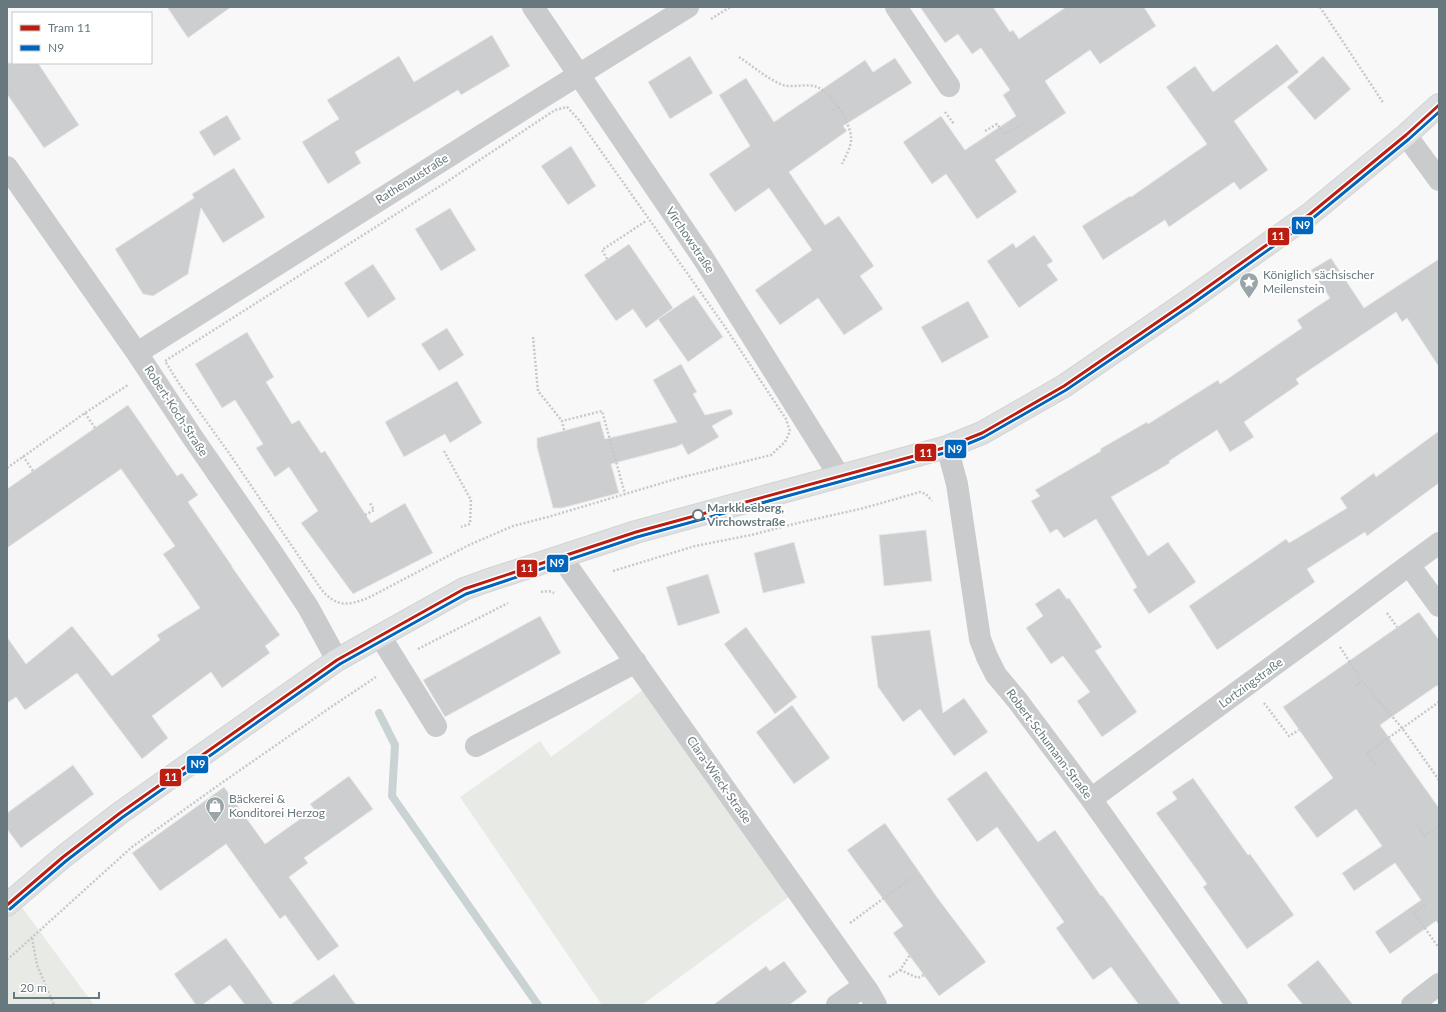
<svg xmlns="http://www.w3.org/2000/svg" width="1446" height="1012" font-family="Lato,sans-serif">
<rect width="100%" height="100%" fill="#f8f8f8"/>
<path fill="#e8eae6" d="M651,684L797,891L642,1005H602L460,797L540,741L551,757Z
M15,898L94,1005H7V905Z"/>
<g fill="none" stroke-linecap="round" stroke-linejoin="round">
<path stroke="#cad3d4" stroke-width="8" d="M379,713L395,745L392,796L538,1005"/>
</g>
<path fill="#cdcecf" stroke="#e8e8e8" d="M167,7H231L188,38Z
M920,7H993L1010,32L1013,30L1019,39L1066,7H1144L1156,26L1100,64L1090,50L1045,81L1066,113L995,160L1017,192L977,219L946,174L932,184L903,142L941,116L965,150L1016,116L1003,95L1010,90L981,48L972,54L958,34L945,43Z
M492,35L510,66L461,95L458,90L355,152L361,163L328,184L302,142L339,119L327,100L399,56L414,82Z
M1277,44L1299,72L1234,121L1268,170L1240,190L1234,182L1169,227L1165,220L1103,260L1082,226L1130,196L1131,197L1207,144L1166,87L1195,66L1213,92Z
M690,56L713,93L670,119L648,82Z
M1323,56L1351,89L1315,120L1287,87Z
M895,58L912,83L843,126L847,131L789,172L825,225L839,216L874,266L860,276L883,309L844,335L818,298L780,325L755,290L812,250L769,188L735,212L709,174L750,146L719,95L746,78L774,122L865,60L873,72Z
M7,63H38L79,125L44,148L7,94Z
M227,115L241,139L214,156L199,132Z
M571,146L596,186L568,205L541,166Z
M234,168L265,217L223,243L201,208L188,274L153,296L143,294L115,249L194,198L192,194Z
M450,208L476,250L441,271L415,229Z
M1034,235L1053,261L1047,265L1058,280L1019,308L987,261L1013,243L1016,248Z
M629,244L673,308L646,328L633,309L616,321L584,275Z
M1331,258L1364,308L1439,259V367L1407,318L1402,322L1396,312L1296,379L1299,384L1244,422L1254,437L1230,452L1217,430L1169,461L1170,463L1111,497L1148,556L1168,542L1196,582L1149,614L1133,590L1137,587L1096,519L1064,538L1057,529L1050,533L1031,501L1040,496L1035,490L1101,451L1100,449L1147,422L1148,424L1218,380L1220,384L1302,328L1297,320L1330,298L1311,270Z
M373,264L396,299L368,318L344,283Z
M694,295L723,337L688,362L658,319Z
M968,301L989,337L942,363L921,327Z
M447,328L464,355L439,371L421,344Z
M247,332L274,377L266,382L292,424L299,420L321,453L325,451L371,523L405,503L433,553L353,594L301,523L318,511L289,467L275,477L256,448L263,444L235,400L222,408L195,364Z
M681,364L697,392L693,394L705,415L731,409L733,414L712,426L719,437L688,455L682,444L676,447L611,464L619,493L562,508H553L537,447V438L600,421L605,439L677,422L653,380Z
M457,381L482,423L450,443L445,434L404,457L385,422Z
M128,405L177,476L182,473L198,495L188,502L232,566V567L280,635L265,646L270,653L222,688L211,672L152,716L168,738L142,759L77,673L25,710L16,697L7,703V637L26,664L72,626L112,676L160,640L157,635L200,608L163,554L175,546L121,469L7,548V489Z
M1439,431V483L1367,536L1365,532L1307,569L1315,582L1217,650L1189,606L1286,539L1289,543L1347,508L1340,498L1374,473L1376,477Z
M926,530L932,581L884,586L879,535Z
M794,542L805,583L763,593L754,553Z
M708,574L720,613L678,626L666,587Z
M1059,588L1067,599L1069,598L1102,647L1095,651L1137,712L1102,737L1077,701L1090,692L1063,656L1051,664L1026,628L1043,616L1035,604Z
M1419,612L1439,640V684L1380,725L1439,808V925L1436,921L1390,954L1375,932L1421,900L1395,863L1354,891L1342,873L1382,846L1356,809L1317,838L1294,807L1333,778L1283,707Z
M540,616L561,653L445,717L423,680Z
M746,627L797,697L775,714L724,644Z
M930,630L943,713L964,698L988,732L954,756L920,709L903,722L878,687L871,636Z
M792,705L830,758L794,784L756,732Z
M73,765L94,794L21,848L7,829V813Z
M986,771L1038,842L1055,830L1101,896L1102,895L1181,1005H1139L1111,967L1093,980L1056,928L1064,922L997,827L977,842L947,799Z
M349,776L373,809L304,858L308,863L289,877L339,946L318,961L285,915L280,919L226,844L160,891L132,853L224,787L265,844L314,809L310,804Z
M1193,778L1248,855L1250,854L1294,915L1247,949L1203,887L1207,884L1156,813L1177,799L1172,792Z
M885,823L939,900L986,962L939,996L893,933L903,926L847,850Z
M226,938L250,971L274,1005H245L230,985L202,1005H196L174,974Z
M1318,960L1353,1005H1303L1287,985Z
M784,961L807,992L789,1005H713L766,966L770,971Z
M334,974L356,1005H290Z"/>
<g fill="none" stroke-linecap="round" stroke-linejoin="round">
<g stroke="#d3d4d5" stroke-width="24">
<path id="major" d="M7,905L63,857L120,813L337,660L464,589L486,581L636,532L947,447L982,433L1064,386L1188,301L1310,214L1406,135L1439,105"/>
</g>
<path stroke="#c8c8c9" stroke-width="2.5" stroke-dasharray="2 2" stroke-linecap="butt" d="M1320,7L1384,104
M711,19L730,7
M739,57C753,66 767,79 783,85C793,88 807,83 817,87C831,92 851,123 851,138C852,146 845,157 842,164
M567,107L579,120L723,324L786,419L790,431L785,442L771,455L679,478L548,517L513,526L469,545L368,598C347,606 336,607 321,589L229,453L180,385L165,361L448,181L555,110Z
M833,110L838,107
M945,112L954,124
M985,131L997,124L1004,134L1022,125
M607,259L602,250L646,221
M533,337L538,391L562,421
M85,413L95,428
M564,430L562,421L602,411L625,494
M444,451L471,500L470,524L461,527
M23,456L33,471
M7,468L85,413L128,385
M365,515L374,510L370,503
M613,571L695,546L751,535L802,522L864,508L920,492L926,494L932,501
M541,592L549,591L554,593
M1387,613L1397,627
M1340,647L1362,681L1402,728L1439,780
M418,649L508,603
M1438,684L1439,686
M1355,686L1362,681
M1264,703L1289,736L1299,730
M1375,764L1367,753L1439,702
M1415,823L1425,836L1439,826
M1425,905L1414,913L1439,948
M850,923L910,879
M32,938L37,965L54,1005
M7,960L132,847L223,782L331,707L376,677
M900,970L918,978L924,975
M889,977L900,970L910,955"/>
<path stroke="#c9cbcc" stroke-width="22" d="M533,7L703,258L840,477
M896,7L949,86
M1406,135L1439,180
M7,167L137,353L191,435L275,557L308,607L337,660
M137,353L530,105L688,7
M947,447L957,484L980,639L987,657L996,675L1017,700L1091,799L1237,1005
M561,557L834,943L868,991L876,1005
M1409,565L1439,543
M380,636L436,726
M476,746L636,662
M1091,799L1326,627L1409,565L1439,606
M837,1005L864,986
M1412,1005L1439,984"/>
<use href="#major" stroke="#dedfe0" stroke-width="22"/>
<g stroke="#fff" stroke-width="6">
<path id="bus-1" d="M10,909L66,861L123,817L340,664L466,594L637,537L948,452L984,437L1066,390L1191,305L1313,218L1409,139L1439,112"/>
</g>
<use href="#bus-1" stroke="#0065bd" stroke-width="3"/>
<g stroke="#fff" stroke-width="6">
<path id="tram-1" d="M7,905L63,857L120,813L337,660L464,589L636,532L947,447L982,433L1064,386L1188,301L1310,214L1406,135L1439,105"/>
</g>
<use href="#tram-1" stroke="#bb1e10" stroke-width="3"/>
</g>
<defs>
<g id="sight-pin" transform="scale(1)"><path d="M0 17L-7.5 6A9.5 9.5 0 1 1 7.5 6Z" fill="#9aa5a9" stroke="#fff"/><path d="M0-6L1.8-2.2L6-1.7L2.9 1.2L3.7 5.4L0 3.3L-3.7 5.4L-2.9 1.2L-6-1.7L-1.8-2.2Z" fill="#fff"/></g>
<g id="shop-pin" transform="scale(1)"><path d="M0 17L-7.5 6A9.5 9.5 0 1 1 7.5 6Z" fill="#9aa5a9" stroke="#fff"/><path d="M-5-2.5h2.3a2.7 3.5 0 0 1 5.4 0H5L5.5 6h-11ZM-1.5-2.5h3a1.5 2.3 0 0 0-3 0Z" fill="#fff"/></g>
</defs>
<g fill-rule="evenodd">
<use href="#sight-pin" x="1249" y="282"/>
<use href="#shop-pin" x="215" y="806"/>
</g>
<circle fill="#fff" stroke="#67787e" stroke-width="2" cx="698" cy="515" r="5"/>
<g text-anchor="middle" stroke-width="4" stroke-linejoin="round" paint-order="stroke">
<g font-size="12" fill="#67787e" stroke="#fff">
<text transform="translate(412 179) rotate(-32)" y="4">Rathenaustraße</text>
<text transform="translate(690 240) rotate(56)" y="4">Virchowstraße</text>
<text transform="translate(176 411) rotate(57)" y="4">Robert-Koch-Straße</text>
<text transform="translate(1251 683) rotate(-36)" y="4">Lortzingstraße</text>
<text transform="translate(1049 744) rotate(53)" y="4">Robert-Schumann-Straße</text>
<text transform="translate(719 780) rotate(55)" y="4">Clara-Wieck-Straße</text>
</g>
<g font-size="12" fill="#67787e" stroke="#fff" text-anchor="start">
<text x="1263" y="279">Königlich sächsischer<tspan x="1263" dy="14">Meilenstein</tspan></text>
<text x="229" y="803">Bäckerei &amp;<tspan x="229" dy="14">Konditorei Herzog</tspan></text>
</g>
<g font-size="12" font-weight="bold" fill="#67787e" stroke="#fff" text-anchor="start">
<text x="707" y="512">Markkleeberg,<tspan x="707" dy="14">Virchowstraße</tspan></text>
</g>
</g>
<g stroke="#fff" stroke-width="1.5">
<rect x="1291" y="216" width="23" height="19" rx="4" fill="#0065bd"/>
<rect x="1267" y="227" width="23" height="19" rx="4" fill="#bb1e10"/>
<rect x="944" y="439" width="23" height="20" rx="4" fill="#0065bd"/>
<rect x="914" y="443" width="23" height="19" rx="4" fill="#bb1e10"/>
<rect x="546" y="554" width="23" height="19" rx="4" fill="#0065bd"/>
<rect x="516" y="559" width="22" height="19" rx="4" fill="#bb1e10"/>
<rect x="186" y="755" width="23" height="19" rx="4" fill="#0065bd"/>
<rect x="159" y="768" width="23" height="19" rx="4" fill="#bb1e10"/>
</g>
<g font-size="11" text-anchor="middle" font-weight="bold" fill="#fff">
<text x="1303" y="229">N9</text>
<text x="1278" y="240">11</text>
<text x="955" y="453">N9</text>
<text x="926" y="457">11</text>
<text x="557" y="567">N9</text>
<text x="527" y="572">11</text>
<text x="198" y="768">N9</text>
<text x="171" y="781">11</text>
</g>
<rect width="1446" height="1012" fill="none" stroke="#67787e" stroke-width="16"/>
<rect x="12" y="12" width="140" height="52" fill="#ffffff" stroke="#c2c9cb"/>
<rect x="20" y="25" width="20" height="6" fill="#bb1e10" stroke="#c2c9cb"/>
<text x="48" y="32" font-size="12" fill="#67787e">Tram 11</text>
<rect x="20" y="45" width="20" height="6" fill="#0065bd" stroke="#c2c9cb"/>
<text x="48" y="52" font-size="12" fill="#67787e">N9</text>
<path d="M14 992v6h85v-6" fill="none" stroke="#67787e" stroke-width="2"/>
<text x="20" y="992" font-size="12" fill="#67787e" stroke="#ffffff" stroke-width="3" paint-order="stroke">20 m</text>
</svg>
